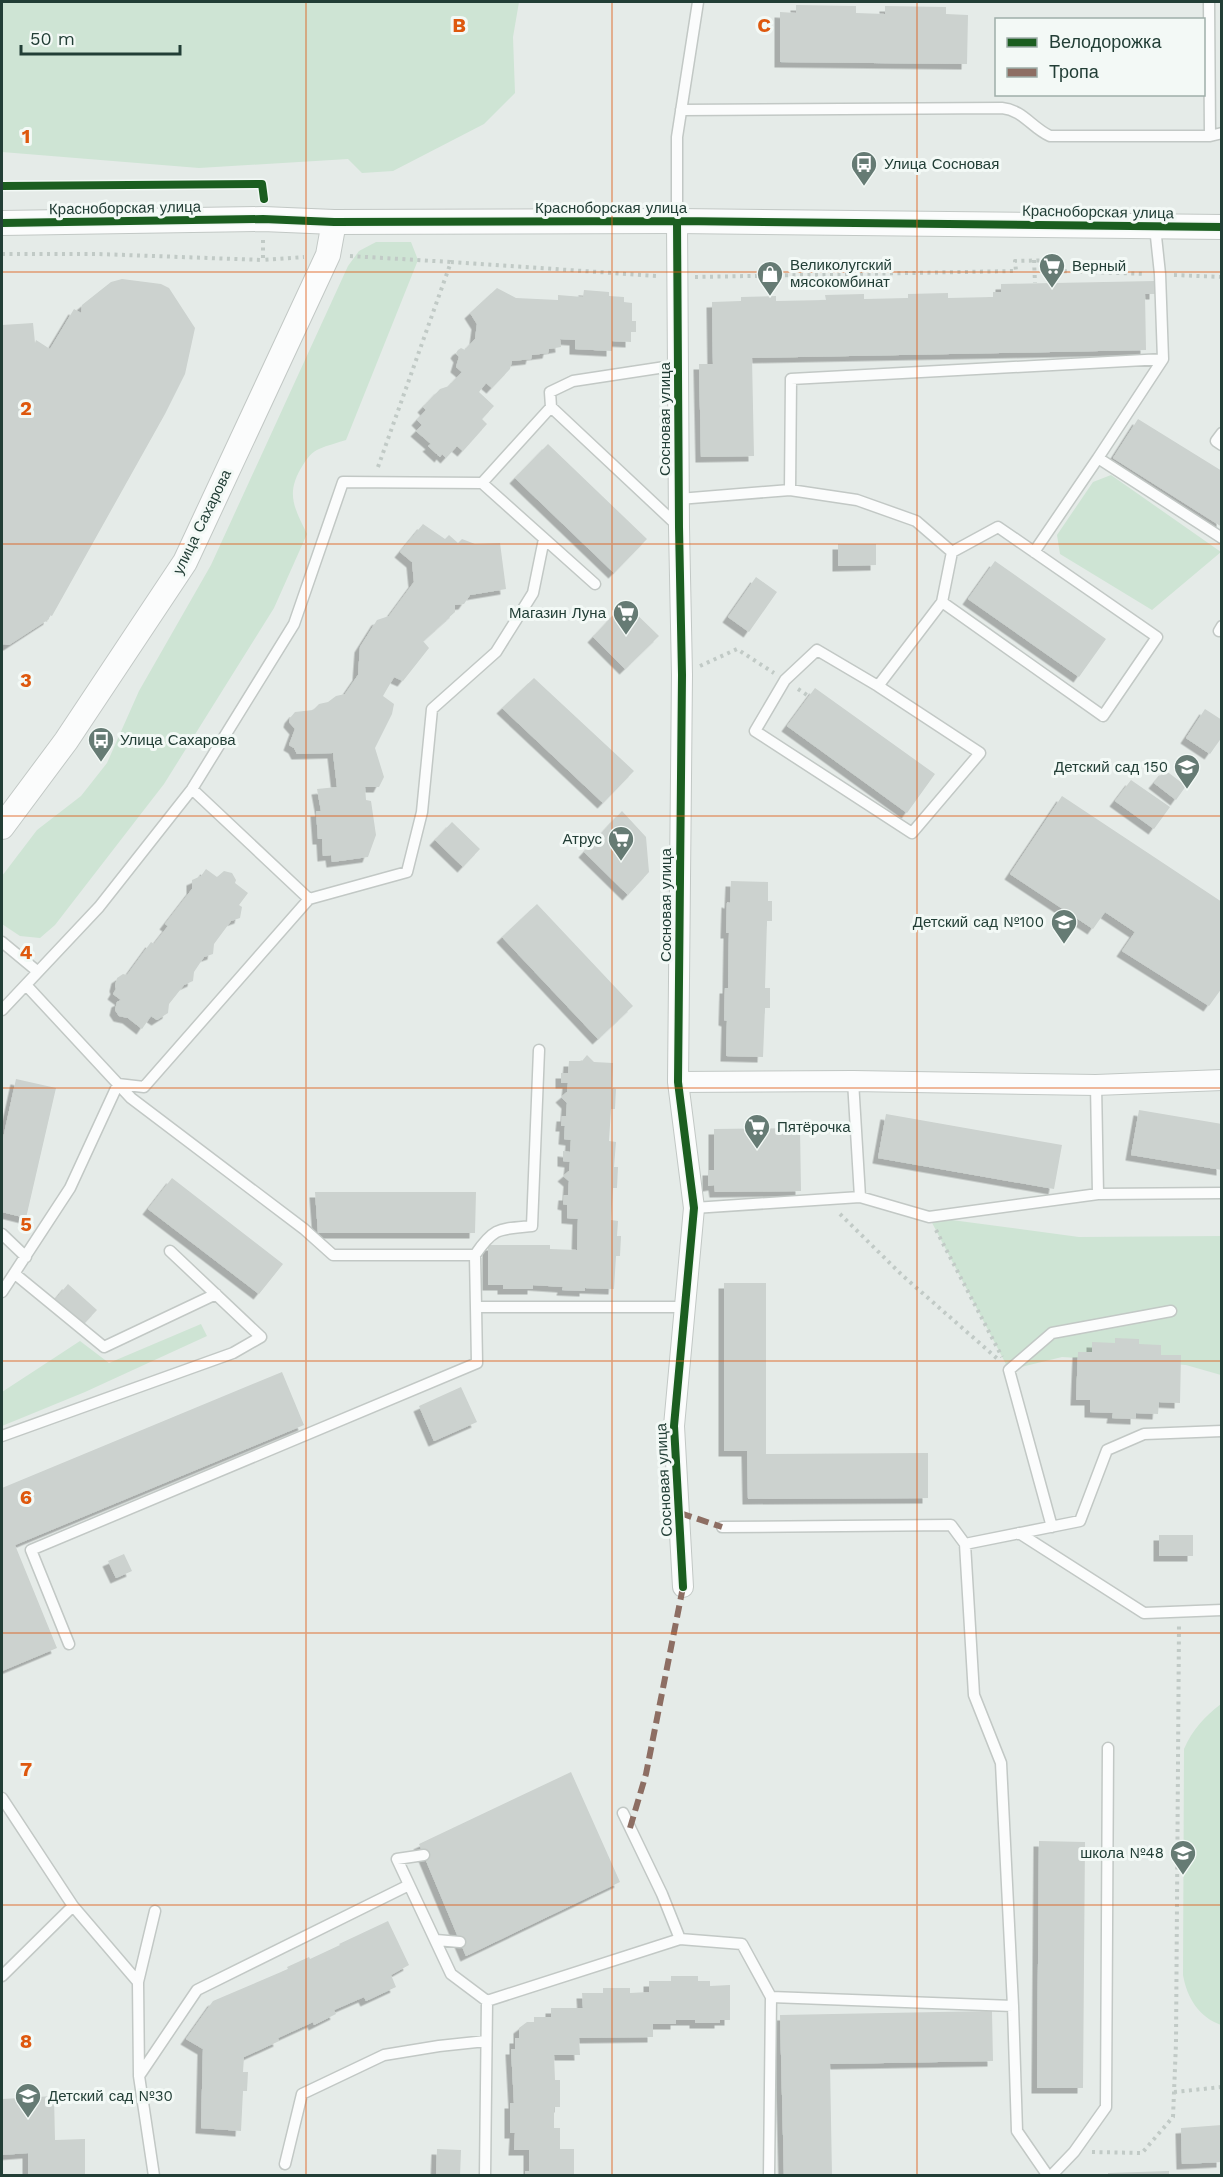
<svg xmlns="http://www.w3.org/2000/svg" width="1223" height="2177" font-family="'Work Sans',sans-serif">
<defs>
<filter id="shadow"><feDropShadow dx="-5.5" dy="5.5" stdDeviation="0" flood-color="#0004"/></filter>
</defs>
<rect width="100%" height="100%" fill="#e5ebe8"/>
<path fill="#cee4d4" d="M2,2H519L513,37L515,93L484,124L393,171L362,173L348,159L199,168L2,152Z
M376,242H411L418,260L346,440C337,443 328,445 319,449C312,452 307,458 303,465C285,493 294,507 307,534L274,608L164,784L55,925L40,938L20,936L2,924V876L37,830L81,796L107,763L139,691L211,565L348,266L359,251Z
M1111,475L1221,552L1152,610L1060,554L1057,535L1093,482Z
M929,1217L1079,1237L1221,1236V1375L1186,1365L1062,1357L1009,1370Z
M201,1324L207,1336L85,1392L2,1426V1392L80,1341L109,1363Z
M1221,1704V2025C1199,2017 1187,1998 1183,1975L1184,1749C1193,1729 1204,1717 1221,1704Z"/>
<path fill="#ccd2cf" filter="url(#shadow)" d="M796,5L856,6V13L885,14V6L946,7V14L968,15L967,64L780,62V12L796,13Z
M122,279L161,284L169,288L195,328L185,374L165,414L52,616L49,615V619L9,645L2,644V325L33,323L35,343L36,340L50,349L74,309L81,313L82,305L111,282Z
M1155,281V294H1145L1146,350L752,358L754,456L701,457L699,364H713L712,302L741,301V297L776,296V301L826,300L825,295L864,294V299L908,298V294L948,293V298L993,297V292H1001V284Z
M497,288L516,298L558,300V295L583,297L584,290L609,292V296L624,297V302L632,303V321H636V332H631V342L612,341V351L575,349V340L560,339L561,347L549,349L548,353L532,355L531,359L512,361L510,369L492,388L486,383L479,392L494,406L482,419L487,424L463,451L457,446L446,458L442,454L440,457L428,446L431,444L416,431L422,425L417,420L426,410L423,407L440,389L449,386L462,372L456,367L459,357L456,353L458,350L461,348L465,350L475,339L477,324L470,313Z
M1138,419L1222,471V527L1113,458Z
M548,444L647,539L614,573L515,478Z
M423,524L445,539L449,535L458,543L462,539L475,544L500,543L506,589L470,595L464,604L455,605V612L423,641L429,648L403,681L394,677L383,696L394,704L392,714L375,748L384,777L379,787H365L366,800L371,801L376,835L368,857L332,862L331,855L323,856L322,839H318L316,811H321L317,789L337,787L333,753L297,754L294,748L289,745L295,729L289,722L290,718L295,712L313,710L319,704L328,702L336,696L345,694L358,675L360,647L377,620L389,616L414,582L412,562L400,552Z
M838,544H876V565L838,566Z
M995,561L1106,639L1079,677L968,599Z
M756,577L777,592L749,632L728,617Z
M625,603L659,636L625,669L593,637Z
M534,678L634,771L603,803L502,708Z
M815,688L935,774L907,813L787,726Z
M1205,709L1222,720V737L1210,754L1186,738Z
M1165,770L1186,786L1176,800L1154,783Z
M1131,780L1170,807L1154,829L1115,801Z
M1062,796L1222,902V988L1209,1006L1122,951L1135,932L1105,912L1093,929L1010,874Z
M622,811L646,837L649,872L628,895L584,852Z
M452,822L480,849L463,867L435,840Z
M206,869L217,877L224,871L232,873L236,880L235,883L248,893L239,905L242,907L240,918L231,921L214,944L213,954L204,957L194,972L193,981L184,985L169,1004L168,1013L157,1020L151,1016L142,1029L128,1018L119,1016L115,1010L117,1002L121,1000L113,994L116,989L115,986L117,978L123,974L127,975L151,942L154,944L168,926L165,924L192,889V880L201,876Z
M731,881L768,882V901H772V921H767L765,988H770V1008H765L763,1057L726,1056L727,1021L724,1020L725,988H728L729,933H726L727,902L730,903Z
M537,904L633,1006L598,1039L502,937Z
M587,1055L594,1062L613,1063L612,1088L616,1089L615,1109H611L609,1141L616,1142L614,1167H618L617,1188H613L611,1220L618,1221L617,1236H621L620,1256H616L614,1289L585,1288V1291L562,1290L563,1287L533,1285V1289H503V1285H488V1245H550V1249L577,1250L578,1219L567,1218V1205L563,1204L564,1195H568L569,1181L563,1176L569,1171L570,1162L563,1161V1151L570,1152L571,1140L564,1139L565,1126H561L562,1116H566L567,1103L561,1097L567,1092L568,1083H561V1073H568L569,1061H582Z
M16,1079L56,1088L26,1218L2,1212V1143Z
M1139,1110L1222,1124V1170L1131,1155Z
M886,1114L1062,1145L1054,1189L878,1158Z
M800,1128L801,1191L715,1192L714,1185L708,1186V1170H714V1129Z
M172,1178L283,1264L259,1294L148,1209Z
M315,1192H476L475,1233H318Z
M724,1283H766V1454L928,1453V1498L748,1499L747,1451H724Z
M68,1284L97,1310L82,1326L54,1301Z
M1115,1338L1139,1339V1344L1161,1345V1355H1181L1180,1403L1159,1402L1158,1414L1136,1413V1419L1112,1418L1113,1413L1090,1412V1400H1076L1078,1352H1092V1342L1115,1343Z
M282,1372L304,1425L15,1545L57,1648L2,1671V1488Z
M461,1387L477,1422L434,1441L419,1406Z
M1159,1535H1193V1556H1159Z
M124,1554L132,1571L116,1578L108,1561Z
M571,1772L620,1882L466,1956L419,1844Z
M1039,1841L1085,1842L1083,2088H1037Z
M388,1921L409,1965L391,1975L396,1987L366,2001L364,1997L334,2010L336,2014L314,2025L313,2022L278,2038L279,2041L244,2057L243,2072H248L247,2091H243L241,2131L201,2128L203,2049L186,2039L213,2001L288,1969L287,1967L309,1957L310,1959L340,1945L339,1944Z
M671,1976H698V1981H710V1986L730,1985V2020H720V2023H695V2020H676V2024H653V2037L579,2038L580,2055H554L555,2080H560V2107H554V2128H560V2149H574V2175L525,2176V2171H529V2150H514L515,2133H510V2103H514L511,2049H515V2038H519V2028L527,2022H534V2017H551V2008H583L582,1993H603V1988H630V1993L649,1992V1981H671Z
M992,2011L993,2061L830,2064L832,2176H784L780,2015Z
M54,2096L55,2140L85,2139V2176H28V2153L2,2155V2099Z
M1222,2125V2162L1182,2164L1181,2128Z
M437,2149L461,2150L460,2176H436Z
M1169,2171V2176H1108V2173Z"/>
<g fill="none" stroke-linecap="round" stroke-linejoin="round">
<g stroke="#c2c8c5" stroke-width="13">
<path id="service" d="M1209,2L1210,136
M681,110L1002,108C1023,110 1032,128 1050,136H1210L1222,133
M677,221V137L698,2
M551,407L550,392L573,381L678,365
M1222,433L1216,441L1222,445
M1098,458L1163,359
M482,483L551,407L679,527
M790,490L791,379L1163,359L1160,274L1155,227
M679,499L790,490L857,500L916,521L952,552L998,527L1157,637L1103,716L942,602L952,552
M1034,552L1098,458L1222,538
M1219,631L1222,626
M878,686L817,650L785,680L755,731L912,833L980,753L878,686L942,602
M309,899L407,872L422,812L432,709L496,652L533,593L544,539
M2,942L37,971
M26,985L131,1098L304,1229L333,1255H475L476,1307H686
M2,1010L99,907L192,789L294,624L343,482L482,483L595,584
M853,1081L860,1197L929,1217L1098,1194L1096,1085
M1098,1194L1222,1193
M694,1208L860,1197
M2,1234L26,1257
M475,1255C494,1227 499,1229 532,1226L539,1050
M15,1274L104,1347L216,1294
M2,1292L70,1188L118,1084L144,1087L309,899L192,789
M2,1436L233,1353L261,1337L170,1251
M722,1527L951,1525L965,1544L1080,1521L1107,1450L1144,1434L1222,1431
M1052,1527L1009,1370L1052,1333L1171,1311
M1019,1533L1144,1613L1222,1610
M965,1544L974,1695L1001,1763L1013,2006
M69,1644L31,1550L477,1363L476,1307
M2,1798L73,1906L138,1982L139,2076L154,2176
M623,1813L662,1894L680,1939
M424,1855L397,1859L451,1974L487,2001
M436,1940L460,1942
M2,1976L73,1906
M138,1982L155,1911
M139,2076L197,1990L409,1885
M285,2164L302,2094L384,2055L439,2046L486,2041
M485,2176L487,2001L680,1939L742,1944L771,1997
M769,2176L771,1997L1013,2006L1017,2131L1048,2176
M1051,2176L1074,2152L1106,2107L1108,1748"/>
</g>
<g stroke="#c2c8c5" stroke-width="22">
<path id="minor" d="M677,221L679,527L682,675L678,1082L694,1208L674,1426L683,1587
M678,1082L853,1081L1096,1085L1222,1080"/>
</g>
<g stroke="#c2c8c5" stroke-width="26">
<path id="tertiary" d="M2,223L263,219L334,222L677,221L1222,227
M2,827L66,741L185,562L328,255L334,222"/>
</g>
<path stroke="#c1cac6" stroke-width="4" stroke-dasharray="3 4.5" stroke-linecap="butt" d="M263,240V260L304,257
M2,254H98L263,260
M350,256L451,262
M1034,260L1035,283
M1174,275L1222,277
M695,277L1016,271L1015,261L1055,260L1056,271L1146,274
M378,467L451,262L657,276
M700,666L737,649L774,673
M798,689L807,695
M840,1214L903,1276L1000,1361
M936,1230L1002,1357
M1174,2092L1222,2087
M1092,2152L1142,2153L1173,2117L1176,2043L1179,1624"/>
<use href="#service" stroke="#fbfcfc" stroke-width="10"/>
<use href="#minor" stroke="#fbfcfc" stroke-width="20"/>
<use href="#tertiary" stroke="#fbfcfc" stroke-width="24"/>
<path stroke="#8d6e63" stroke-width="6" stroke-dasharray="12 6" stroke-linecap="butt" d="M680,1513L722,1527
M630,1828L646,1774L683,1587"/>
<g stroke="#f3f9f6" stroke-width="11">
<path id="cycleway" d="M2,186L262,184L264,199
M677,221L679,527L682,675L678,1082L694,1208L674,1426L683,1587
M2,223L263,219L334,222L677,221L1222,227"/>
</g>
<use href="#cycleway" stroke="#1b5e20" stroke-width="8"/>
</g>
<path fill="none" stroke="#de580e" stroke-width="1.5" stroke-opacity="0.55" d="M306,2V2176M612,2V2176M917,2V2176M2,272H1222M2,544H1222M2,816H1222M2,1088H1222M2,1361H1222M2,1633H1222M2,1905H1222"/>
<defs>
<g id="bus-pin" transform="scale(1.35)"><path d="M0 17L-7.5 6A9.5 9.5 0 1 1 7.5 6Z" fill="#667b74" stroke="#f3f9f6"/><path d="M-5-6H5V4H4V6H2V4H-2V6H-4V4H-5ZM-3.5-4V0h7V-4ZM-3.5 1.2v1.5H-2V1.2ZM2 1.2v1.5H3.5V1.2Z" fill="#fff"/></g>
<g id="supermarket-pin" transform="scale(1.35)"><path d="M0 17L-7.5 6A9.5 9.5 0 1 1 7.5 6Z" fill="#667b74" stroke="#f3f9f6"/><path d="M-6-5.5h2.5l.6 2H6L4.5 2H-2.5L-4.4-4H-6ZM-1.5 3.2a1.3 1.3 0 1 0 .1 0ZM3 3.2a1.3 1.3 0 1 0 .1 0Z" fill="#fff"/></g>
<g id="shop-pin" transform="scale(1.35)"><path d="M0 17L-7.5 6A9.5 9.5 0 1 1 7.5 6Z" fill="#667b74" stroke="#f3f9f6"/><path d="M-5-2.5h2.3a2.7 3.5 0 0 1 5.4 0H5L5.5 6h-11ZM-1.5-2.5h3a1.5 2.3 0 0 0-3 0Z" fill="#fff"/></g>
<g id="school-pin" transform="scale(1.35)"><path d="M0 17L-7.5 6A9.5 9.5 0 1 1 7.5 6Z" fill="#667b74" stroke="#f3f9f6"/><path d="M0-5L7-2L0 1L-7-2ZM-4 1L0 2.5L4 1V4Q0 6-4 4Z" fill="#fff"/></g>
</defs>
<g fill-rule="evenodd">
<use href="#bus-pin" x="864" y="164"/>
<use href="#supermarket-pin" x="1052" y="266"/>
<use href="#shop-pin" x="770" y="274"/>
<use href="#supermarket-pin" x="626" y="613"/>
<use href="#bus-pin" x="101" y="740"/>
<use href="#school-pin" x="1187" y="767"/>
<use href="#supermarket-pin" x="621" y="839"/>
<use href="#school-pin" x="1064" y="922"/>
<use href="#supermarket-pin" x="757" y="1127"/>
<use href="#school-pin" x="1183" y="1853"/>
<use href="#school-pin" x="28" y="2096"/>
</g>
<g text-anchor="middle" stroke-width="6" stroke-linejoin="round" paint-order="stroke">
<g font-size="15" fill="#223e36" stroke="#f3f9f6" text-anchor="start">
<text x="884" y="169">Улица Сосновая</text>
<text x="790" y="270">Великолугский<tspan x="790" dy="17">мясокомбинат</tspan></text>
<text x="1072" y="271">Верный</text>
<text x="606" y="618" text-anchor="end">Магазин Луна</text>
<text x="120" y="745">Улица Сахарова</text>
<text x="1168" y="772" text-anchor="end">Детский сад 150</text>
<text x="602" y="844" text-anchor="end">Атрус</text>
<text x="1044" y="927" text-anchor="end">Детский сад №100</text>
<text x="777" y="1132">Пятёрочка</text>
<text x="1164" y="1858" text-anchor="end">школа №48</text>
<text x="48" y="2101">Детский сад №30</text>
</g>
<g font-size="15" fill="#223e36" stroke="#f3f9f6">
<text transform="translate(125 208) rotate(-1)" y="5">Красноборская улица</text>
<text x="611" y="213">Красноборская улица</text>
<text transform="translate(1098 212) rotate(1)" y="5">Красноборская улица</text>
<text transform="translate(665 419) rotate(-90)" y="5">Сосновая улица</text>
<text transform="translate(202 522) rotate(-64)" y="5">улица Сахарова</text>
<text transform="translate(666 905) rotate(-90)" y="5">Сосновая улица</text>
<text transform="translate(664 1480) rotate(-93)" y="5">Сосновая улица</text>
</g>
</g>
<g font-size="20" text-anchor="middle" font-weight="bold" fill="#de580e" stroke="#f3f9f6" stroke-width="6" stroke-linejoin="round" paint-order="stroke">
<text x="459" y="32">B</text>
<text x="764" y="32">C</text>
<text x="26" y="143">1</text>
<text x="26" y="415">2</text>
<text x="26" y="687">3</text>
<text x="26" y="959">4</text>
<text x="26" y="1231">5</text>
<text x="26" y="1504">6</text>
<text x="26" y="1776">7</text>
<text x="26" y="2048">8</text>
</g>
<rect width="1223" height="2177" fill="none" stroke="#223e36" stroke-width="6"/>
<rect x="995" y="18" width="210" height="78" fill="#f3f9f6" stroke="#9faea9" stroke-width="1.5"/>
<rect x="1007" y="38" width="30" height="9" fill="#1b5e20" stroke="#9faea9" stroke-width="1.5"/>
<text x="1049" y="48" font-size="18" fill="#223e36">Велодорожка</text>
<rect x="1007" y="68" width="30" height="9" fill="#8d6e63" stroke="#9faea9" stroke-width="1.5"/>
<text x="1049" y="78" font-size="18" fill="#223e36">Тропа</text>
<path d="M21 45v9h159v-9" fill="none" stroke="#223e36" stroke-width="3"/>
<text x="30" y="45" font-size="18" fill="#223e36" stroke="#f3f9f6" stroke-width="4.5" paint-order="stroke">50 m</text>
</svg>
